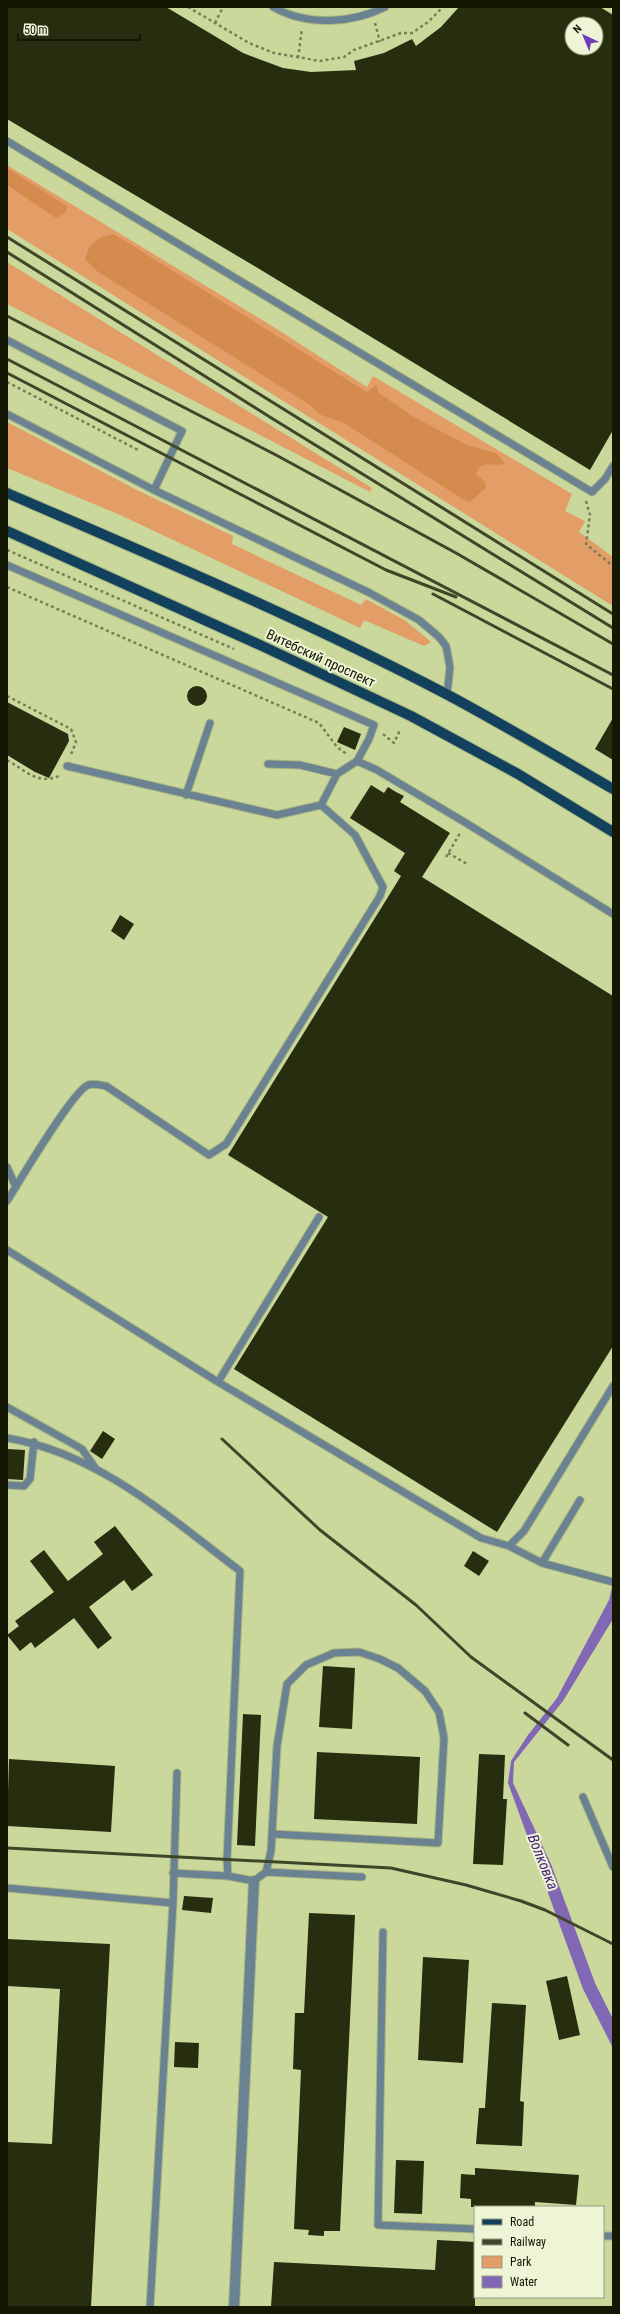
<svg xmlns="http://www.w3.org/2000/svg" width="620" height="2314" font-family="'Roboto Condensed',sans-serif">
<rect width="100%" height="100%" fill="#cad89c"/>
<path fill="#e39e67" d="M7,165L272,326L367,387L373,376L572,494L565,511L585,521L579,532L613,557V606L7,229Z
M7,262L372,488L370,492L7,304Z
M7,422L139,491L233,536L232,544L361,605L366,599L406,621L431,642L424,646L364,620L360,628L118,514L7,468Z"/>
<path fill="#d58b4d" d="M7,168L67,206L66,212L56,218L7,185Z
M114,234L367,392L376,385L379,393L414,417L467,445L496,453L505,463C491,469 484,457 476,474L485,482L486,488L470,502L464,500L344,423L321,415L307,403L98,272L85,259C89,243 98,236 114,234Z"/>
<path fill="#8267b5" d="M613,1583V1619L563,1701L514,1762L513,1783L551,1864L595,1983L613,2019V2048L583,1989L508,1783L511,1761L528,1735L557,1698L609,1600Z"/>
<path fill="#272d0f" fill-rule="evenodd" d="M7,7H166L243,53L283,68L311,72L356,70L354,61L384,53L412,39L416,46L441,27L459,7H600L613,15V430L590,470L261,270L7,119ZM572,24H596V48H572Z
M187 696a10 10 0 1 1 20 0a10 10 0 1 1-20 0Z
M7,702L68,734L69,741L49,778L35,772L7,755Z
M613,718V760L595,749Z
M344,727L361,734L355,750L337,742Z
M371,785L384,793L388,787L396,792L404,796L400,802L450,833L422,877L613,996V1346L497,1532L234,1369L328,1217L228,1155L401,876L394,871L405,853L350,818Z
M120,915L134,924L124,940L111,931Z
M103,1431L115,1439L102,1459L90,1451Z
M7,1449L25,1450L23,1480L7,1479Z
M115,1526L153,1575L132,1591L124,1580L89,1607L112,1638L98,1649L74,1618L35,1648L31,1642L20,1651L7,1635L19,1626L15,1621L54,1592L30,1561L44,1550L68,1581L103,1554L94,1542Z
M473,1551L489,1561L479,1576L464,1566Z
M323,1666L355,1668L352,1729L319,1727Z
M243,1714L261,1715L255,1846L237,1845Z
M317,1752L420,1757L417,1824L314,1819Z
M479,1754L505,1755L503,1799H507L503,1865L473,1864Z
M9,1759L115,1766L111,1832L7,1826Z
M184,1896L213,1898L211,1913L182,1910Z
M309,1913L355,1915L340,2231H324V2236L308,2235L309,2230L294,2229L301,2070L293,2069L295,2013H304Z
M7,1939L110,1944L91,2307H7V2142L52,2144L60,1989L7,1986Z
M423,1957L469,1960L463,2063L418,2060Z
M567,1976L580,2035L559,2040L546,1981Z
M492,2003L526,2005L520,2101L524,2102L522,2146L476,2144L479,2108H485Z
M175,2042L199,2043L198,2068L174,2067Z
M396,2160L424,2161L422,2214L394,2213Z
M475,2168L579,2175L576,2205L535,2202V2207H471V2199L460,2198L461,2174L475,2175Z
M437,2240L475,2242V2307H271L274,2262L435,2270Z"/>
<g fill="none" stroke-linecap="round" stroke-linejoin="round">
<g stroke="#a9b580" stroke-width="9">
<path id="service" d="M273,7C307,26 351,24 385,7
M7,141L592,492L605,479L613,466
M7,340L182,431L154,490
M7,414L154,490L368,592L419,620L439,637L446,646L450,667L447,695
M7,565L374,725L369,739L357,761
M268,764L300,765L337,774
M67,766L277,815L321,805
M186,795L210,723
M7,1167L16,1187
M7,1201C19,1182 72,1092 88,1085C94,1083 100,1085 106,1086L209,1155L226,1144L380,896L383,887L355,835L321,805L337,774L357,761L377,770L466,823L613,914
M7,1250L218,1382L481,1538L509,1546L524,1531L613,1386
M218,1382L319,1217
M7,1407L82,1449L96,1469
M7,1438C98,1453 169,1517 240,1571L227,1860L228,1876L254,1881L266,1872L271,1851L277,1746L287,1684L306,1665L334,1653L359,1652L380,1659L398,1668L425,1691L439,1712L444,1738L438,1843L272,1834
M7,1485L24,1486L30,1479L34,1442
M509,1546L542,1563L613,1582
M542,1563L580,1500
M583,1797L613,1867
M266,1872L362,1877
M173,1873L228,1876
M7,1888L173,1903
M383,1932L378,2225L475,2229
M603,2236H613
M150,2307L173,1903L177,1773"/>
</g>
<g stroke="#a9b580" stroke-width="12">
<path id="minor" d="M234,2307L254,1881"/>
</g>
<g stroke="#a9b580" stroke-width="12">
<path id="primary" d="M7,493C155,557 305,620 448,695C504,725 558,757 613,789
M7,531L260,645L411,716L518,774L613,832"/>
</g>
<path stroke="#767f55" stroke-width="2.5" stroke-dasharray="3 3" stroke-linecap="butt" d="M188,7L249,43L274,53L320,61L344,57L354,50L401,33H412L428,22L443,7
M215,23L223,7
M375,23L380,42
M298,58L302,29
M7,382L138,450
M586,501L590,515L586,544L613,566
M7,550L234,649
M7,587L319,723L337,747L348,755
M7,696L71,729L76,742L70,757
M383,734L394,743L400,730
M7,760C26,771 39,786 61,775
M448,853L467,864
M446,857L460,833"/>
<use href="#service" stroke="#6b8292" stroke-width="7"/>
<use href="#minor" stroke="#6b8292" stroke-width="10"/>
<use href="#primary" stroke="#12415d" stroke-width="10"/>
<path stroke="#3f4527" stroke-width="3" d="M7,237L613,614
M7,252L273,419L613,628
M7,316L276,455L456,553L613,644
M7,359L613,675
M7,373L386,570L456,597
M433,594L613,689
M222,1439L320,1530L416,1605L471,1657L613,1760
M525,1713L568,1745
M7,1848L391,1868L466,1885L521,1901L545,1910L613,1944"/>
</g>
<g text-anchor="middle" stroke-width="4" stroke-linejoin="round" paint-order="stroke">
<g font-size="14" fill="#141803" stroke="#eef5d7">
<text transform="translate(321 658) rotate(25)" y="5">Витебский проспект</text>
</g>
<g font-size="15" font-style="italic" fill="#4c2382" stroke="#eef5d7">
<text transform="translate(543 1862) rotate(68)" y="5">Волковка</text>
</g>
</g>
<rect width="620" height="2314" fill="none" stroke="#141803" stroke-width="16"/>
<rect x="474" y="2206" width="130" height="92" fill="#eef5d7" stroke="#979d82"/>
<rect x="482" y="2219" width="20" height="6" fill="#12415d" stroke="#979d82"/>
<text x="510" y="2226" font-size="12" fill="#141803">Road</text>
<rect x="482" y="2239" width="20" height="6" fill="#3f4527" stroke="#979d82"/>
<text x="510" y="2246" font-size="12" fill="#141803">Railway</text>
<rect x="482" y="2256" width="20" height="12" fill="#e39e67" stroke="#979d82"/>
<text x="510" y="2266" font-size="12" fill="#141803">Park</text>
<rect x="482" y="2276" width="20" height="12" fill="#8267b5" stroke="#979d82"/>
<text x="510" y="2286" font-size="12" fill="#141803">Water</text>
<g transform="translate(584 36) rotate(316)"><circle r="19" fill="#eef5d7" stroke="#979d82"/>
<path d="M0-3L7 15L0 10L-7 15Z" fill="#703eb6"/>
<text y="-6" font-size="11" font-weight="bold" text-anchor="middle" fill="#141803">N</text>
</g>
<path d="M18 34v6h122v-6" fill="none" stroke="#141803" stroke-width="2"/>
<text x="24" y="34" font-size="12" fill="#141803" stroke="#eef5d7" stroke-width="3" paint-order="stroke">50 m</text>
</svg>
